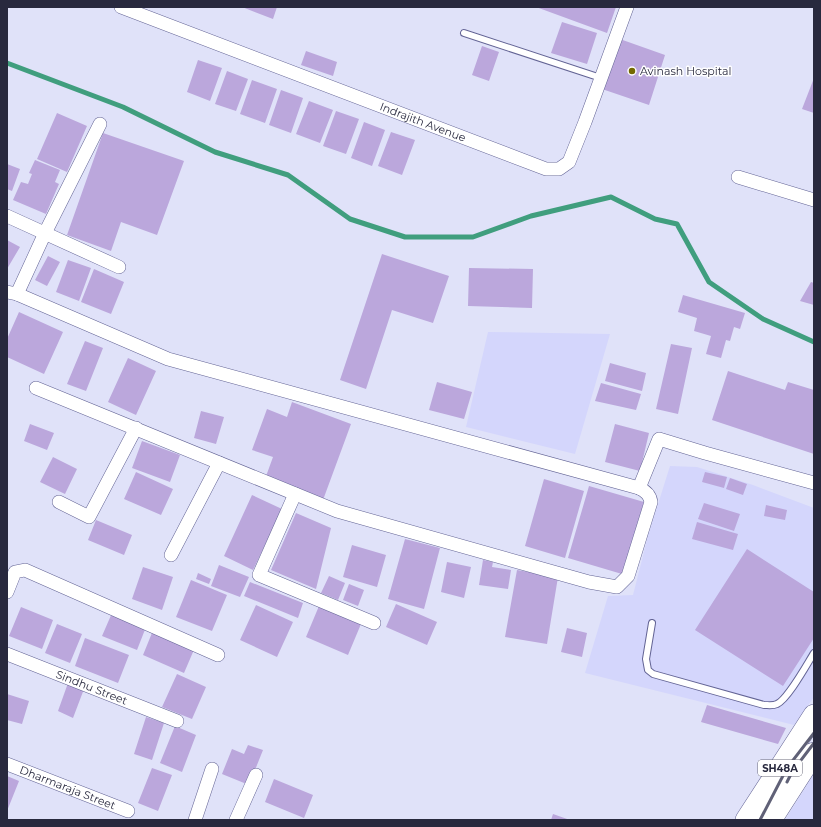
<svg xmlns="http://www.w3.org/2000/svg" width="821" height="827" font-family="Montserrat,sans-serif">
<rect width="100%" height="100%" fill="#e0e2f9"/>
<path fill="#d4d6fc" d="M488,332L610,334L575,454L466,427Z
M670,466L697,467L753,485L814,508V697L794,725L585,673L608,596L633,595L648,536Z
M814,774V820H785Z"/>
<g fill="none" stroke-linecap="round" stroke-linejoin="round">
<path stroke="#409e7e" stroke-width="5" d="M7,63L123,107L215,152L288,175L350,219L405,237H473L531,216L611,197L655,219L677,224L709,282L763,319L814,342"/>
</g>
<path fill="#bba7dc" d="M242,7H277L273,19Z
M536,7H616L607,33Z
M562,22L597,33L587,64L551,53Z
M617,38L665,55L649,105L599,88Z
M482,46L499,52L489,81L472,75Z
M306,51L337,62L333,76L301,65Z
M198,60L222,68L210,101L187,92Z
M227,71L248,79L236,111L215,104Z
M814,78V113L802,109Z
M252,80L277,89L265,123L240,114Z
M281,90L303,98L291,133L269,125Z
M309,101L333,110L320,143L296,134Z
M336,111L359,119L346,154L323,146Z
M57,113L87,126L67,172L37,159Z
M364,122L385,130L372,166L351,158Z
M391,132L415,140L402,175L378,166Z
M103,133L184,161L157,235L121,222L111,251L67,235Z
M35,160L60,170L55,182L59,184L46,214L13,200L21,182L28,184L32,174L29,173Z
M7,164L20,169L12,191L7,189Z
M7,240L20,247L7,269Z
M382,254L449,276L433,323L392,310L366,389L340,380Z
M48,256L60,262L47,286L35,280Z
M68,260L91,268L79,301L56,292Z
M469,268L533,269L532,308L468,306Z
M94,269L124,282L111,314L81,302Z
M811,282L814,283V305L800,301Z
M683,295L745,313L740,329L734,327L730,341L726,340L721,358L706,354L711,336L694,331L697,318L678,312Z
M19,312L63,332L44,374L7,357V339Z
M85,341L103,348L86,391L67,384Z
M671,344L692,348L678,414L656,409Z
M128,358L156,371L136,415L108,402Z
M610,363L646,373L642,391L605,381Z
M728,371L785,390L788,382L814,390V454L712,420Z
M437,382L472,392L464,419L429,410Z
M601,383L641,394L636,410L595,401Z
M292,402L351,424L323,500L265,479L273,457L252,450L267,409L287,417Z
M201,411L224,417L216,444L194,438Z
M30,424L54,433L47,450L24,441Z
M615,424L649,433L640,471L605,462Z
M142,441L180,455L170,482L132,468Z
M53,457L77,469L65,494L40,482Z
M136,472L173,489L161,515L124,499Z
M705,472L727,477L724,488L702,482Z
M730,478L747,484L743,495L726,489Z
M544,479L584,491L565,558L525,546Z
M589,486L644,502L622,574L568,558Z
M252,495L282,509L253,570L224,556Z
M704,503L740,514L734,531L698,519Z
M766,505L787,510L785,520L764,516Z
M296,513L331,528L316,589L271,570Z
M96,520L132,535L124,555L88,540Z
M697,522L738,534L733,550L692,539Z
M405,539L440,548L424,609L388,599Z
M352,545L386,555L377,587L343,577Z
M747,549L814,592V638L783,686L695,630Z
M483,560L493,562L492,567L511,570L508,589L479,585Z
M447,562L471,567L464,598L441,592Z
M219,565L249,577L240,597L211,586Z
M143,567L173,577L162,610L132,599Z
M517,570L558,577L547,644L505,637Z
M198,573L211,579L209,584L196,579Z
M329,576L345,583L338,600L321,593Z
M191,580L227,595L212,631L176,617Z
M250,582L303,603L298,618L244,596Z
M349,584L364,590L358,606L343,600Z
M396,604L437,622L427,645L386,627Z
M256,605L293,622L277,657L240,640Z
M319,606L361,624L348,655L306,637Z
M21,607L53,620L42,649L9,636Z
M112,613L146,627L137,650L102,636Z
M57,624L82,634L70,663L45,653Z
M154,628L196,645L184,673L143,655Z
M567,628L587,633L582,657L561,652Z
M85,638L129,655L118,683L75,666Z
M177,674L206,687L192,719L162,707Z
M68,683L84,689L73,718L58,711Z
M7,694L29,701L22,724L7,720Z
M707,705L738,714L786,728L778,744L701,722Z
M146,717L164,723L152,760L134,754Z
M175,726L196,735L182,772L160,763Z
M248,745L263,750L249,785L222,774L232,749L244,754Z
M152,768L172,775L158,811L138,803Z
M7,776L19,781L7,811Z
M274,779L313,795L304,818L265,802Z
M553,814L570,820H551Z"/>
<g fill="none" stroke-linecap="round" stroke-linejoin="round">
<g stroke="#636495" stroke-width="8">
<path id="service" d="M464,33L601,78
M652,623L646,659L648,670L653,674L764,705C768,705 773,706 777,704C788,699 807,664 814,653"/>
</g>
<g stroke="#636495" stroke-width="14">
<g id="minor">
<path id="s1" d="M121,7L546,169H559L569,162L585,122L627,7"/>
<path d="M738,177L814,200"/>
<path d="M7,216L119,267"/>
<path d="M7,292L17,294L168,359L639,488L659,439L705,453L814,483"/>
<path d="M17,294L45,233L100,124"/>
<path d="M36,388L337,511L589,582L617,587L628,576L651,502C650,495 646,491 639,488"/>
<path d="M295,494L259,575L374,623"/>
<path d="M59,502L89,517L136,428"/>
<path d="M171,555L219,463"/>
<path d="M7,592L15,572L25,570L218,655"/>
<path id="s2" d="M7,654L177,721"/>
<path id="s3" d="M7,764L128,811"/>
<path d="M195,820L212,769"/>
<path d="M236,820L256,775"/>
</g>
</g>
<g stroke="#636495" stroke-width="22">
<path id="primary" d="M746,820L814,715
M771,820L814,753"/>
</g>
<use href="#service" stroke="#fff" stroke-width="6"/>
<use href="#minor" stroke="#fff" stroke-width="13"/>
<use href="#primary" stroke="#fff" stroke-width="21"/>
<path stroke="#606177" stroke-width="3" d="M787,782L792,772L814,743
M760,820L787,768L814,733"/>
</g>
<circle fill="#746900" stroke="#fff" stroke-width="1.5" cx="632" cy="71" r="4"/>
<g text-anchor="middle" stroke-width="3" stroke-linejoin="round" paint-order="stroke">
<rect fill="#fff" stroke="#686978" stroke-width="1" x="758" y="760" width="44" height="16" rx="3"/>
<g font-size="10" font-weight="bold" fill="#28293e">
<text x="780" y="772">SH48A</text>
</g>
<g font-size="11" fill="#28293e" stroke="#fff" text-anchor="start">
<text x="640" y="75">Avinash Hospital</text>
</g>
<g font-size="11" fill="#28293e" stroke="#fff">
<text dy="4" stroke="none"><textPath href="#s1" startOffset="323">Indrajith Avenue</textPath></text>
<text dy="4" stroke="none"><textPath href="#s2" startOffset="91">Sindhu Street</textPath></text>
<text dy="4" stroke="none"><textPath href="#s3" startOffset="65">Dharmaraja Street</textPath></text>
</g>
</g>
<rect width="821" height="827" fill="none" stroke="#28293e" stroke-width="16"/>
</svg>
